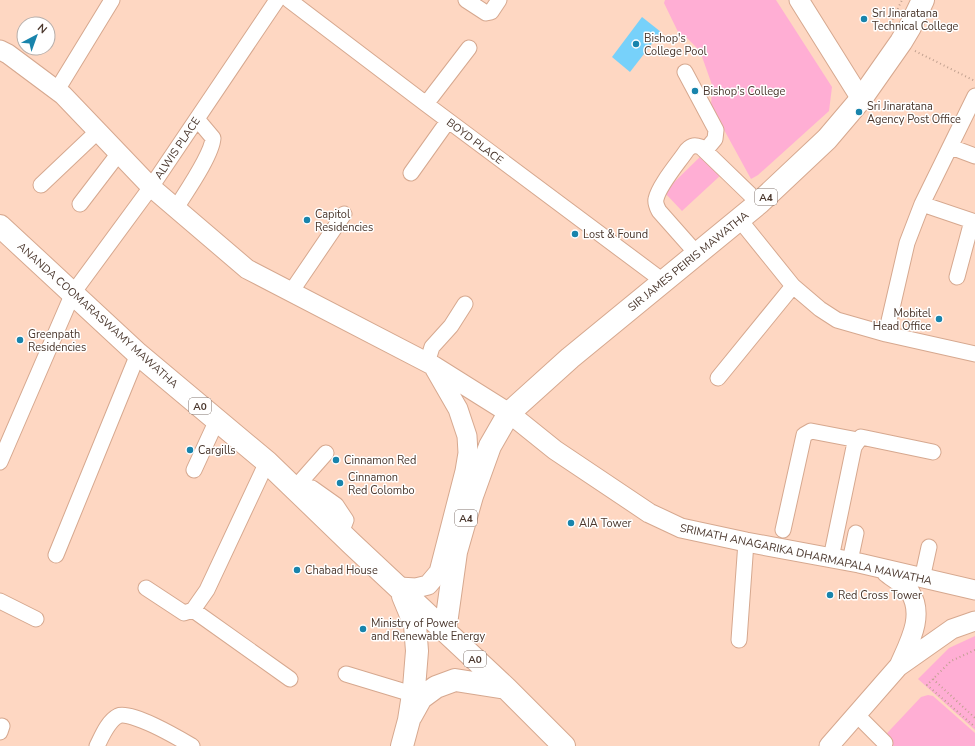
<svg xmlns="http://www.w3.org/2000/svg" width="975" height="746" font-family="'Nunito Sans',sans-serif">
<rect width="100%" height="100%" fill="#fed7c2"/>
<path fill="#ffaed4" d="M665,0H776L832,87L829,111L758,175L751,179L711,106L712,85L700,51L687,38L680,36L664,3Z
M703,154L722,174L682,211L664,192Z
M975,636V730L918,679L949,648Z
M928,695L933,696L975,733V746H875L921,697Z"/>
<path fill="#77d1fa" d="M642,17L661,32L630,72L612,57Z"/>
<g fill="none" stroke-linecap="round" stroke-linejoin="round">
<g stroke="#d6a88f" stroke-width="17">
<path id="minor" d="M289,0L426,104L663,281
M466,0L486,13L491,12L499,0
M685,72L716,130L715,139L705,151
M57,90L112,0
M426,104L469,48
M951,147L975,156
M411,173L448,121
M41,185L98,131
M80,204L119,153
M922,204L975,222
M176,208C186,192 212,155 213,138L197,119
M739,219L793,286L820,309L837,320L886,334L975,354
M697,254L659,211C657,207 655,203 656,199C659,185 679,162 687,150C692,145 695,145 701,147L759,203
M957,277L972,221
M291,292L344,214
M886,334L907,243L922,204L975,96
M427,363L432,347L451,326L465,304
M718,378L793,286
M0,462L73,293L151,187L277,0
M194,470L217,420
M295,488L326,453
M301,494L306,489L312,488L336,505L346,520L341,533
M783,530L804,435L811,431L858,440
M56,555L138,354
M831,558L854,447L861,437L933,452
M850,561L856,533
M922,579L929,547
M146,588L184,613L193,610L207,590L267,462
M0,601L36,619
M193,610L290,679
M739,640L746,542
M346,674L412,694
M856,714L885,743
M0,732L2,726
M97,746C102,736 108,721 118,716C131,710 180,739 192,746"/>
</g>
<g stroke="#d6a88f" stroke-width="21">
<path id="major" d="M799,0L861,99
M0,50L8,54L63,95L151,187L247,269L434,366L509,413L555,450L649,513L681,528L746,542L859,563L975,590
M886,572C893,578 905,584 910,592C925,616 909,643 899,666
M399,587L416,588L428,585L439,572L465,471L468,453L467,436L458,409L435,369
M829,746L898,667L952,629L975,621"/>
</g>
<g stroke="#d6a88f" stroke-width="24">
<path id="highway" d="M0,226L138,354L267,462L352,544L506,688L564,746
M445,631L456,552L472,496L490,446L509,413L570,358L759,203L827,139L861,99L901,42L910,27L923,0
M411,716L421,698L436,687L455,680L506,688
M402,746L409,720L414,688L417,651L415,625L403,596"/>
</g>
<path stroke="#c0a08f" stroke-width="2" stroke-dasharray="1 3" stroke-linecap="butt" d="M892,26L890,25L902,0
M915,51L975,81
M975,650L951,661L927,685L975,727
M933,679L975,718"/>
<use href="#minor" stroke="#fff" stroke-width="15"/>
<use href="#major" stroke="#fff" stroke-width="19"/>
<use href="#highway" stroke="#fff" stroke-width="22"/>
</g>
<g fill="#1884ac" stroke="#fff" stroke-width="1.5">
<circle cx="864" cy="19" r="4"/>
<circle cx="636" cy="44" r="4"/>
<circle cx="695" cy="91" r="4"/>
<circle cx="859" cy="112" r="4"/>
<circle cx="307" cy="220" r="4"/>
<circle cx="575" cy="234" r="4"/>
<circle cx="939" cy="319" r="4"/>
<circle cx="20" cy="340" r="4"/>
<circle cx="190" cy="450" r="4"/>
<circle cx="336" cy="460" r="4"/>
<circle cx="340" cy="483" r="4"/>
<circle cx="571" cy="523" r="4"/>
<circle cx="297" cy="570" r="4"/>
<circle cx="830" cy="595" r="4"/>
<circle cx="363" cy="629" r="4"/>
</g>
<g text-anchor="middle" stroke-width="3" stroke-linejoin="round" paint-order="stroke">
<g fill="#fff" stroke="#80736c" stroke-width="1">
<rect x="755" y="189" width="22" height="16" rx="3"/>
<rect x="189" y="398" width="22" height="16" rx="3"/>
<rect x="455" y="510" width="22" height="16" rx="3"/>
<rect x="464" y="651" width="22" height="16" rx="3"/>
</g>
<g font-size="10" font-weight="bold" fill="#4a372d">
<text x="766" y="201">A4</text>
<text x="200" y="410">A0</text>
<text x="466" y="522">A4</text>
<text x="475" y="663">A0</text>
</g>
<g font-size="11" fill="#4a372d" stroke="#fff" text-anchor="start">
<text x="872" y="17">Sri Jinaratana<tspan x="872" dy="13">Technical College</tspan></text>
<text x="644" y="42">Bishop's<tspan x="644" dy="13">College Pool</tspan></text>
<text x="703" y="95">Bishop's College</text>
<text x="867" y="110">Sri Jinaratana<tspan x="867" dy="13">Agency Post Office</tspan></text>
<text x="315" y="218">Capitol<tspan x="315" dy="13">Residencies</tspan></text>
<text x="583" y="238">Lost &amp; Found</text>
<text x="931" y="317" text-anchor="end">Mobitel<tspan x="931" dy="13">Head Office</tspan></text>
<text x="28" y="338">Greenpath<tspan x="28" dy="13">Residencies</tspan></text>
<text x="198" y="454">Cargills</text>
<text x="344" y="464">Cinnamon Red</text>
<text x="348" y="481">Cinnamon<tspan x="348" dy="13">Red Colombo</tspan></text>
<text x="579" y="527">AIA Tower</text>
<text x="305" y="574">Chabad House</text>
<text x="838" y="599">Red Cross Tower</text>
<text x="371" y="627">Ministry of Power<tspan x="371" dy="13">and Renewable Energy</tspan></text>
</g>
<g font-size="11" fill="#4a372d" stroke="#fff">
<text transform="translate(475 141) rotate(37)" y="4">BOYD PLACE</text>
<text transform="translate(177 148) rotate(-56)" y="4">ALWIS PLACE</text>
<text transform="translate(688 261) rotate(-39)" y="4">SIR JAMES PEIRIS MAWATHA</text>
<text transform="translate(98 315) rotate(42)" y="4">ANANDA COOMARASWAMY MAWATHA</text>
<text transform="translate(806 554) rotate(12)" y="4">SRIMATH ANAGARIKA DHARMAPALA MAWATHA</text>
</g>
</g>
<g transform="translate(36 36) rotate(41)"><circle r="19" fill="#ffffff" stroke="#b7afab"/>
<path d="M0-3L7 15L0 10L-7 15Z" fill="#1884ac"/>
<text y="-6" font-size="11" font-weight="bold" text-anchor="middle" fill="#4a372d">N</text>
</g>
</svg>
